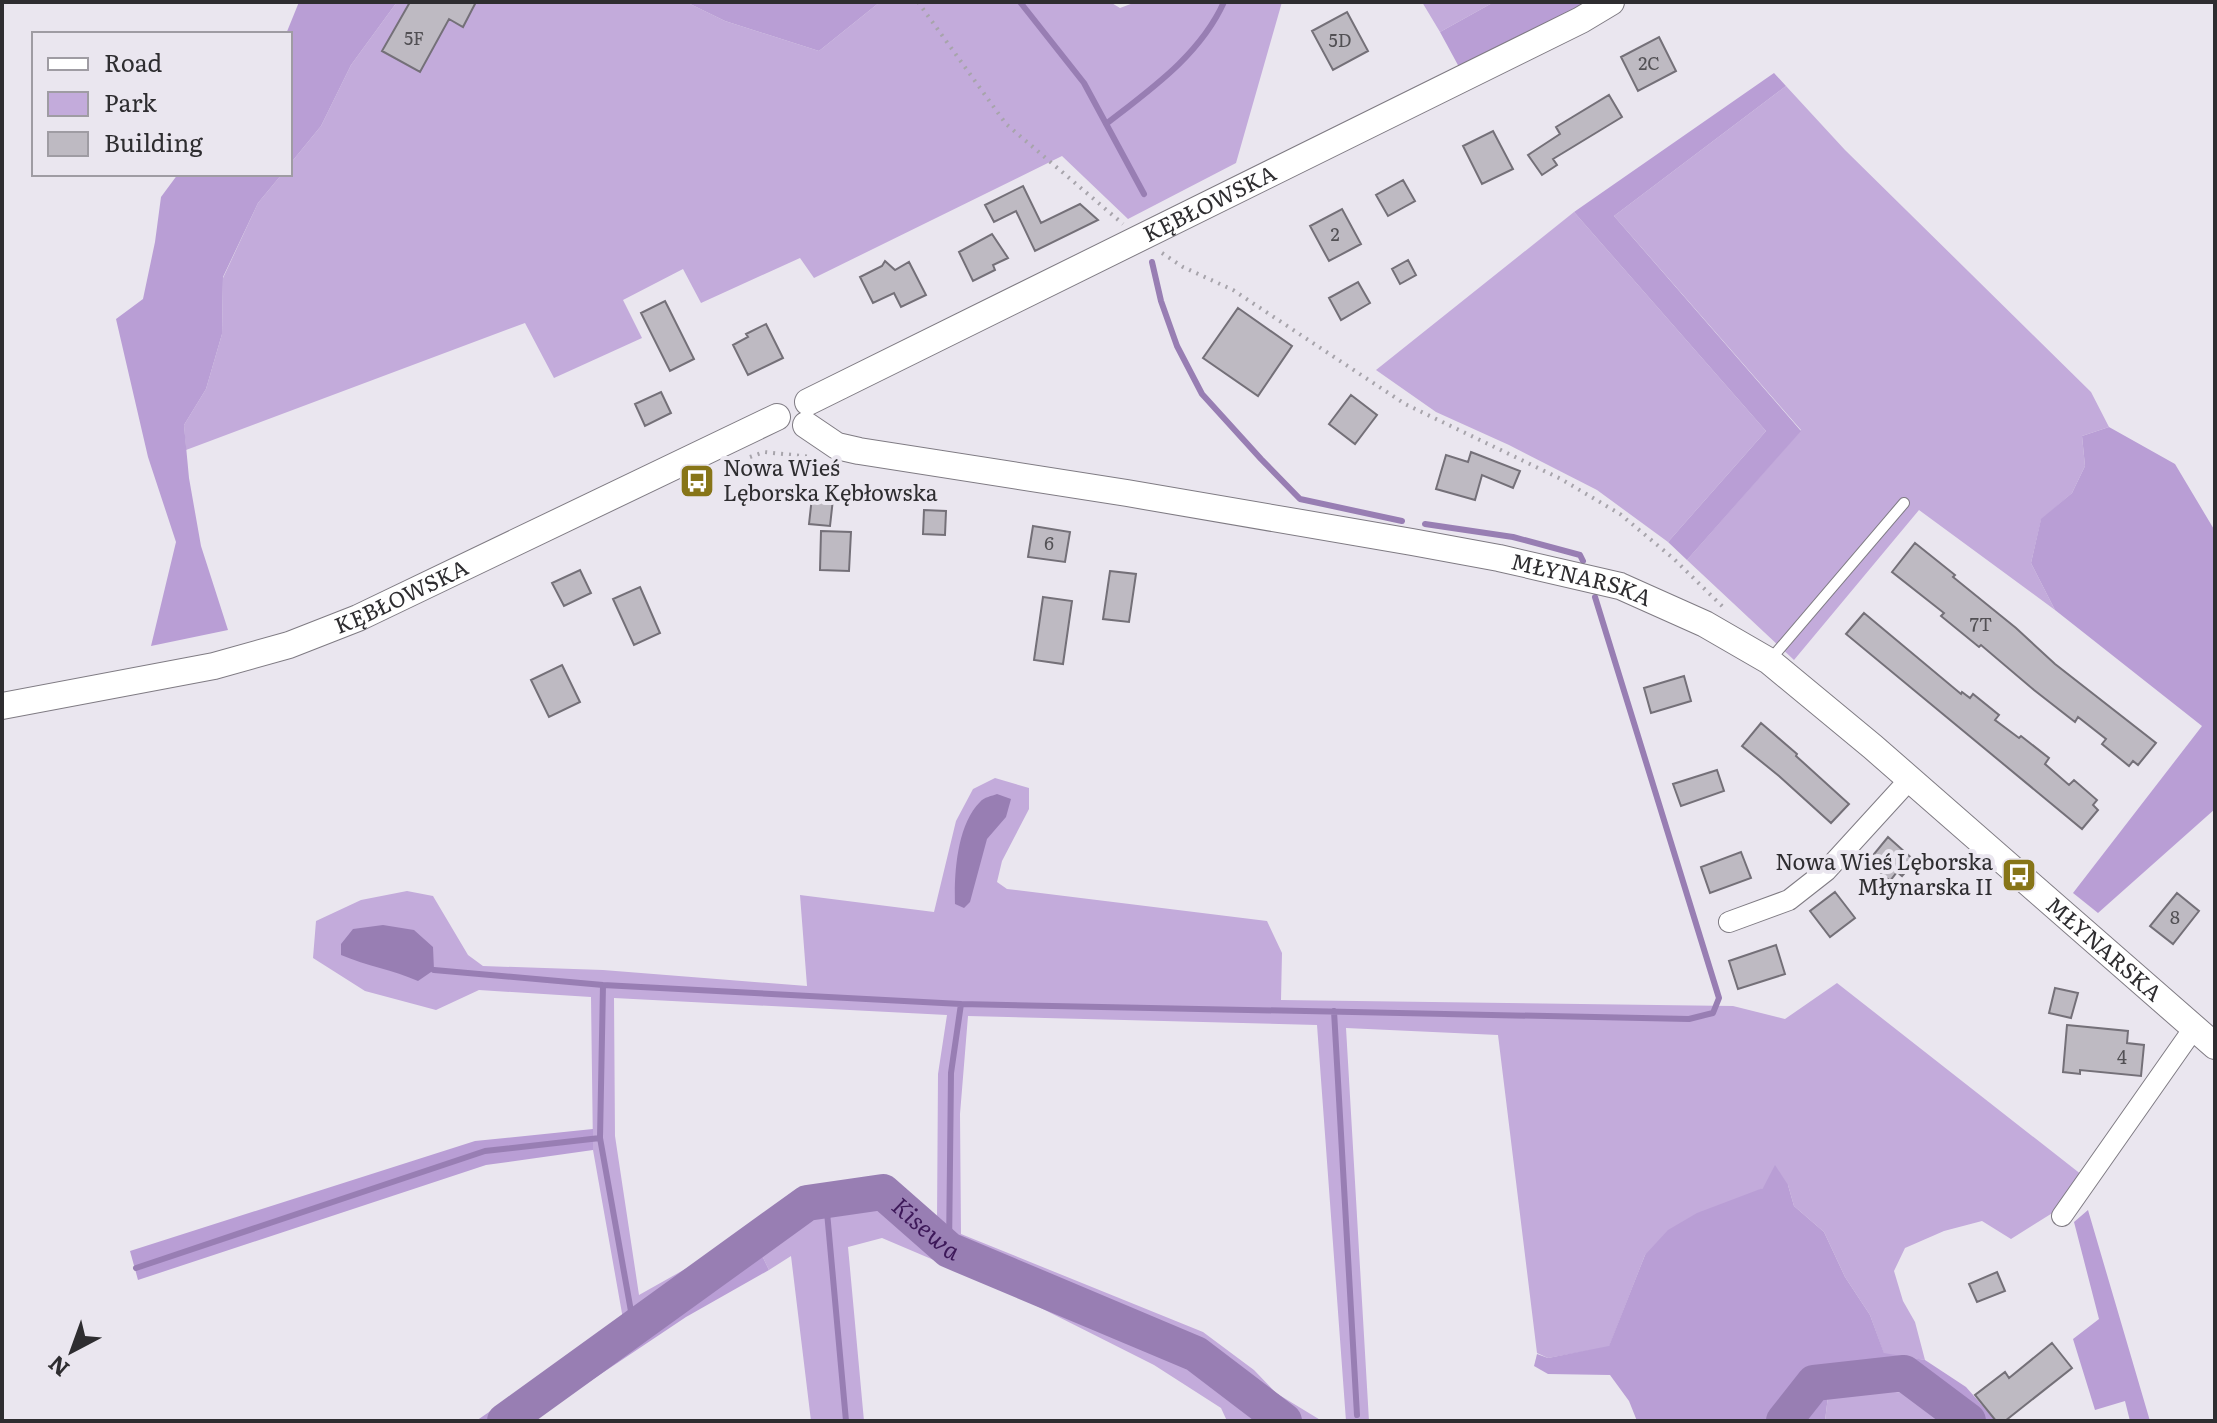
<svg xmlns="http://www.w3.org/2000/svg" width="2217" height="1423" font-family="Literata,serif">
<rect width="100%" height="100%" fill="#eae6ef"/>
<path fill="#c3abdb" fill-rule="evenodd" d="M397,2H686L725,21L819,51L880,2H1110L1120,8L1136,2H1282L1236,163L1128,219L1062,156L814,278L800,258L701,303L683,269L623,300L642,338L554,378L525,323L186,450L184,425L206,389L222,334L223,278L258,203L282,174H290V164L321,126L351,65Z
M1422,2H1494L1440,32Z
M1786,86L1845,150L2091,392L2109,427L2082,436L2085,466L2072,493L2041,520L2031,563L2055,610L1919,510L1794,660L1687,560L1801,430L1614,216Z
M1574,212L1766,431L1668,542L1597,490L1509,445L1436,412L1376,370Z
M995,778L1029,788V809L1002,861L997,882L1007,889L1267,921L1282,953L1281,1000L1733,1006L1785,1019L1837,983L2082,1175L2054,1212L2011,1239L1982,1221L1944,1231L1905,1248L1894,1271L1903,1301L1915,1322L1925,1360L1884,1354L1870,1315L1845,1277L1824,1232L1794,1206L1788,1185L1763,1188L1645,1255L1609,1347L1548,1358L1537,1353L1498,1035L1346,1028L1369,1421H1346L1317,1025L968,1016L960,1114L961,1234L1203,1332L1254,1370L1276,1393L1322,1421H1227L1221,1408L1154,1365L1009,1292L882,1238L848,1247L864,1421H811L791,1256L769,1270L755,1241L623,1319L593,1150L591,997L479,990L436,1010L365,991L313,958L316,921L361,900L407,891L433,896L468,955L483,966L603,970L807,986L800,895L934,912L956,821L973,789ZM614,998L947,1015L938,1074L937,1221L892,1190L857,1180L796,1196L760,1227L639,1295L615,1136Z
M1871,1387L1911,1395L1943,1421H1825L1828,1396Z"/>
<path fill="#b99ed5" d="M299,2H397L351,65L321,126L290,164V34H286Z
M686,2H880L819,51L725,21Z
M1494,2H1591L1459,67L1440,32Z
M1774,73L1786,86L1614,216L1801,431L1687,560L1668,542L1766,431L1574,212Z
M178,174H282L258,203L223,277L222,334L206,389L184,425L189,478L201,546L228,630L151,646L176,542L148,457L116,319L143,299L155,242L161,197Z
M2109,427L2175,464L2215,531V809L2098,913L2073,893L2202,726L2055,610L2031,563L2041,519L2072,493L2085,466L2082,436Z
M593,1129V1150L486,1165L138,1280L130,1251L475,1141Z
M1775,1165L1788,1185L1794,1206L1824,1232L1845,1277L1870,1315L1884,1353L1925,1360L1966,1387L1996,1421H1943L1911,1395L1871,1387L1828,1396L1825,1421H1637L1629,1401L1610,1375L1548,1374L1534,1366L1537,1354L1548,1358L1609,1346L1645,1255L1668,1230L1697,1213L1763,1188Z
M2088,1210L2150,1421H2130L2125,1401L2095,1410L2073,1339L2099,1319L2074,1222Z
M755,1241L769,1270L686,1317L553,1406L534,1421H476L623,1319Z"/>
<path fill="#987eb3" d="M997,794L1011,799L1006,817L987,839L970,902L964,908L955,904C954,873 957,825 980,802C984,797 992,796 997,794Z
M383,925L414,930L433,947L434,970L418,981C393,970 367,966 341,955V944L353,929Z"/>
<g fill="none" stroke-linecap="round" stroke-linejoin="round">
<path stroke="#987eb3" stroke-width="6" d="M1020,2L1084,83L1144,194
M1106,124C1151,89 1200,55 1224,2
M1152,262L1161,301L1177,346L1202,394L1261,459L1300,499L1402,521
M1425,524L1513,537L1580,555L1583,561
M434,970L603,985L961,1004L1689,1019L1713,1013L1719,998L1595,597
M603,985L600,1138L634,1328
M1334,1011L1357,1415
M826,1201L846,1421
M949,1250L951,1073L961,1004
M136,1268L485,1151L600,1138"/>
<g stroke="#987eb3" stroke-width="36">
<path id="s1" d="M505,1421L807,1203L883,1192L949,1250L1196,1354L1284,1421"/>
<path d="M1784,1421L1814,1383L1904,1373L1968,1421"/>
</g>
</g>
<path fill="#bebac2" stroke="#747078" stroke-width="2" d="M410,2H476L463,27L449,19L420,72L382,51Z
M1347,12L1368,51L1333,70L1312,31Z
M1659,37L1676,71L1638,91L1621,57Z
M1609,95L1622,117L1553,159L1557,165L1542,175L1528,155L1560,134L1556,127Z
M1493,131L1513,169L1482,184L1463,146Z
M1403,180L1415,201L1388,216L1376,195Z
M1023,186L1041,223L1080,204L1098,220L1035,251L1016,211L994,222L985,205Z
M1342,209L1361,244L1329,261L1310,226Z
M992,234L1008,258L993,265L995,270L973,281L959,252Z
M1408,260L1416,275L1400,284L1392,269Z
M885,261L895,270L909,262L926,295L901,307L894,293L873,303L860,277L882,266Z
M1358,282L1370,303L1341,320L1329,298Z
M665,301L694,359L670,371L641,313Z
M1238,308L1292,346L1258,396L1203,358Z
M766,324L783,358L748,375L733,345L748,337L746,334Z
M661,392L671,413L645,426L635,404Z
M1351,395L1377,415L1355,444L1329,424Z
M1471,452L1520,471L1513,488L1482,475L1475,500L1436,489L1446,455L1468,462Z
M812,497L833,499L830,526L809,524Z
M924,510L946,511L945,535L923,534Z
M1033,526L1070,532L1065,562L1028,557Z
M821,531L851,532L849,571L820,570Z
M1915,543L1955,575L1953,577L2016,628L2055,664L2156,743L2138,765L2133,761L2129,766L2102,744L2106,739L2078,717L2075,722L2034,690L1981,645L1979,647L1941,616L1944,613L1892,572Z
M580,570L591,593L564,606L552,583Z
M1110,571L1136,574L1129,622L1103,619Z
M640,587L660,633L634,645L613,599Z
M1043,597L1072,601L1063,664L1034,660Z
M1864,613L1961,694L1962,692L1970,698L1973,694L1999,715L1995,720L2019,738L2021,736L2049,758L2045,764L2069,785L2074,780L2097,800L2093,805L2098,810L2082,829L1846,634Z
M562,665L580,702L549,717L531,680Z
M1684,676L1691,701L1651,713L1644,688Z
M1761,723L1797,754L1796,756L1849,804L1831,823L1779,776L1742,746Z
M1717,770L1724,791L1681,806L1673,784Z
M1888,837L1915,861L1902,876L1897,872L1890,881L1874,867L1880,859L1874,854Z
M1741,852L1751,878L1710,893L1701,867Z
M1835,892L1855,918L1830,937L1810,911Z
M2177,893L2199,911L2173,944L2150,926Z
M1776,945L1785,974L1738,989L1729,961Z
M2055,988L2078,993L2071,1018L2049,1013Z
M2067,1025L2128,1031L2127,1043L2144,1045L2141,1076L2080,1070V1074L2063,1072Z
M1997,1272L2005,1291L1977,1302L1969,1284Z
M2052,1343L2072,1368L2005,1421H1996L1975,1395L2005,1372L2009,1378Z"/>
<g fill="none" stroke-linecap="round" stroke-linejoin="round">
<g stroke="#7f7b83" stroke-width="12">
<path id="service" d="M1770,660L1904,503"/>
</g>
<g stroke="#7f7b83" stroke-width="22">
<path id="minor" d="M1729,922L1789,900L1826,871L1910,779
M2062,1216L2194,1028"/>
</g>
<g stroke="#7f7b83" stroke-width="28">
<g id="tertiary">
<path id="s2" d="M808,402L1581,20L1611,2"/>
<path id="s3" d="M806,425L837,446L859,451L1127,493L1412,542L1499,558L1620,586L1705,624L1769,661L1873,747L2215,1046"/>
<path id="s4" d="M2,706L214,666L289,645L358,618L777,417"/>
</g>
</g>
<path stroke="#a7a4ab" stroke-width="4" stroke-dasharray="2 6" stroke-linecap="butt" d="M918,2L1006,124L1123,224
M1162,253L1183,267L1233,290L1405,404L1561,479L1620,514L1674,559L1723,607
M750,457L764,452L812,457"/>
<use href="#service" stroke="#fff" stroke-width="10"/>
<use href="#minor" stroke="#fff" stroke-width="20"/>
<use href="#tertiary" stroke="#fff" stroke-width="26"/>
</g>
<defs>
<g id="bus-square" transform="scale(1.8)"><rect x="-9" y="-9" width="18" height="18" rx="4" fill="#877518" stroke="#eae6ef"/><path d="M-5-6H5V4H4V6H2V4H-2V6H-4V4H-5ZM-3.5-4V0h7V-4ZM-3.5 1.2v1.5H-2V1.2ZM2 1.2v1.5H3.5V1.2Z" fill="#fff"/></g>
</defs>
<g fill-rule="evenodd">
<use href="#bus-square" x="697" y="481"/>
<use href="#bus-square" x="2019" y="875"/>
</g>
<g text-anchor="middle" stroke-width="8" stroke-linejoin="round" paint-order="stroke">
<g font-size="18" fill="#525054">
<text x="414" y="45">5F</text>
<text x="1340" y="47">5D</text>
<text x="1649" y="70">2C</text>
<text x="1335" y="241">2</text>
<text x="1049" y="550">6</text>
<text x="1981" y="631">7T</text>
<text x="2175" y="924">8</text>
<text x="2122" y="1064">4</text>
</g>
<g font-size="22" fill="#2e2d30" stroke="#eae6ef">
<text dy="8" stroke="none"><textPath href="#s2" startOffset="448">KĘBŁOWSKA</textPath></text>
<text dy="8" stroke="none"><textPath href="#s3" startOffset="794">MŁYNARSKA</textPath></text>
<text dy="8" stroke="none"><textPath href="#s4" startOffset="416">KĘBŁOWSKA</textPath></text>
<text dy="8" stroke="none"><textPath href="#s3" startOffset="1442">MŁYNARSKA</textPath></text>
</g>
<g font-size="22" fill="#2e2d30" stroke="#eae6ef" text-anchor="start">
<text x="723" y="476">Nowa Wieś<tspan x="723" dy="25">Lęborska Kębłowska</tspan></text>
<text x="1993" y="870" text-anchor="end">Nowa Wieś Lęborska<tspan x="1993" dy="25">Młynarska II</tspan></text>
</g>
<g font-size="24" font-style="italic" fill="#3d1859" stroke="#eae6ef">
<text dy="8" stroke="none"><textPath href="#s1" startOffset="506">Kisewa</textPath></text>
</g>
</g>
<rect width="2217" height="1423" fill="none" stroke="#2e2d30" stroke-width="8"/>
<rect x="32" y="32" width="260" height="144" fill="#eae6ef" stroke="#9f9ca3" stroke-width="2"/>
<rect x="48" y="58" width="40" height="12" fill="#ffffff" stroke="#9f9ca3" stroke-width="2"/>
<text x="104" y="72" font-size="24" fill="#2e2d30">Road</text>
<rect x="48" y="92" width="40" height="24" fill="#c3abdb" stroke="#9f9ca3" stroke-width="2"/>
<text x="104" y="112" font-size="24" fill="#2e2d30">Park</text>
<rect x="48" y="132" width="40" height="24" fill="#bebac2" stroke="#9f9ca3" stroke-width="2"/>
<text x="104" y="152" font-size="24" fill="#2e2d30">Building</text>
<g transform="translate(72 1351) rotate(221)" stroke="#eae6ef" stroke-width="6" paint-order="stroke">
<path d="M0-6L14 30L0 20L-14 30Z" fill="#2e2d30"/>
<text y="-12" font-size="22" font-weight="bold" text-anchor="middle" fill="#2e2d30">N</text>
</g>
</svg>
